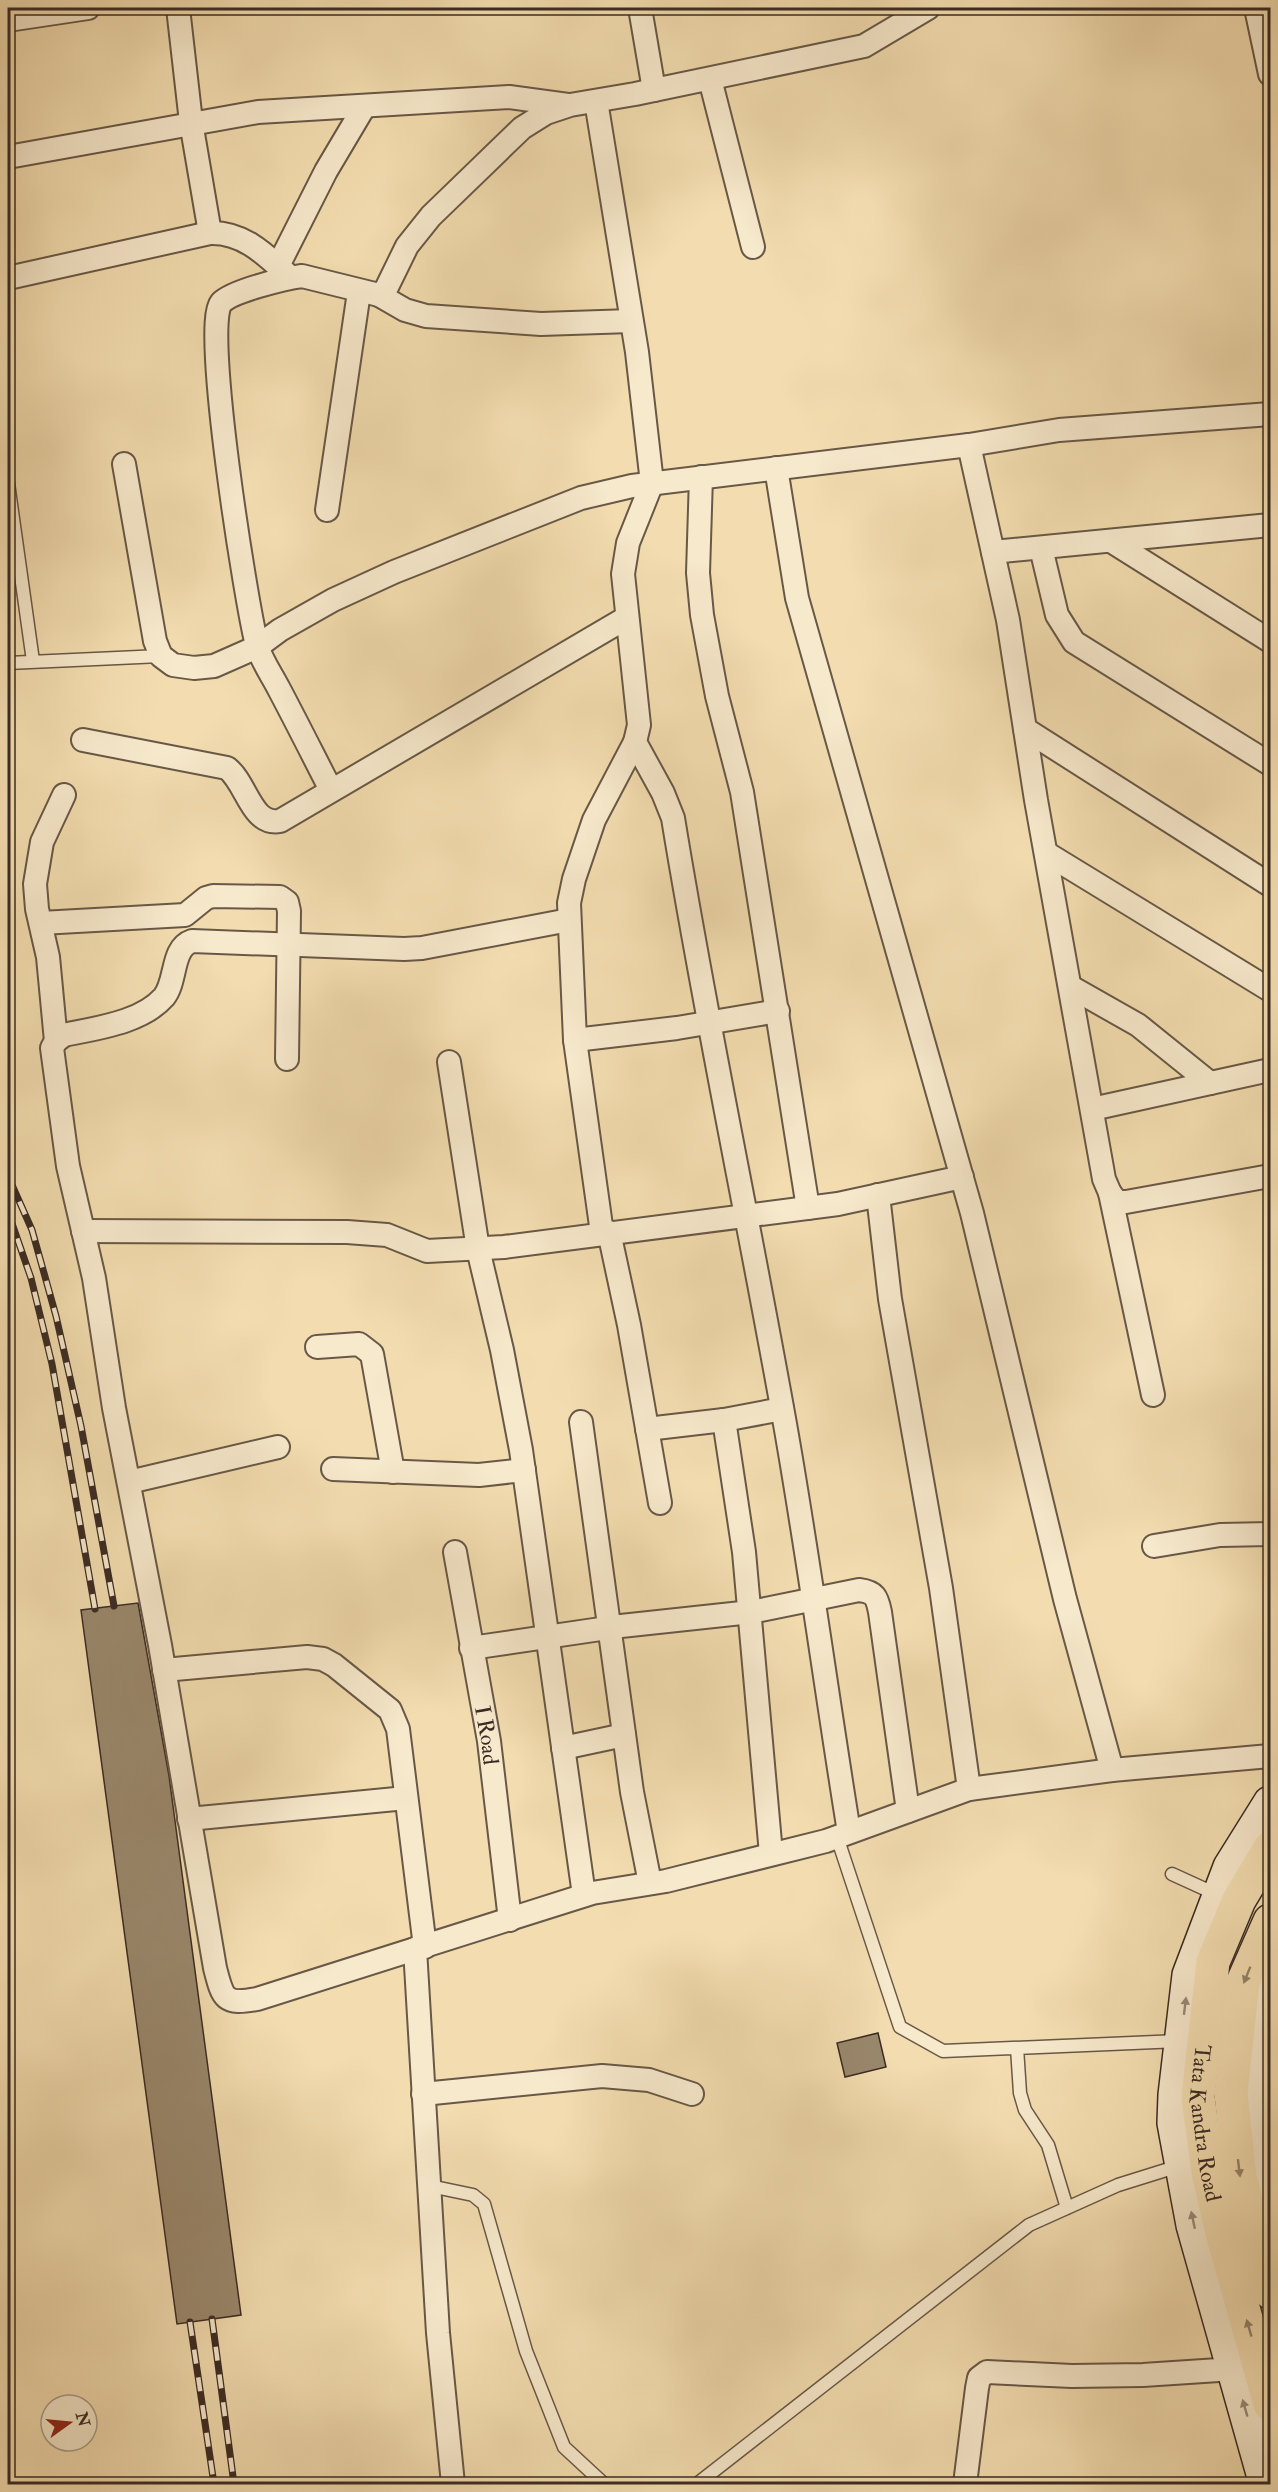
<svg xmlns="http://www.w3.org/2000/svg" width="1278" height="2492" font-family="'IM FELL Double Pica',serif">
<rect width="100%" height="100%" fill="#f3ddb0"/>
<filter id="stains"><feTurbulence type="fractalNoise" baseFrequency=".00333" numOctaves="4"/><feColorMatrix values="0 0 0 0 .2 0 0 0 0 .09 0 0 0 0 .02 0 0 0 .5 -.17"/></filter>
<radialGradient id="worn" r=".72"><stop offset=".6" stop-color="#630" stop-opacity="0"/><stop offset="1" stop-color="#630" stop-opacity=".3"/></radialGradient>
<path fill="#9a886d" stroke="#3a2b24" stroke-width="1.5" d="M138,1603L169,1776L241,2315L177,2324L81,1610Z
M878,2033L886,2067L845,2077L837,2043Z"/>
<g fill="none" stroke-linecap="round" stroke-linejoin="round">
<g stroke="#685847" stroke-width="15">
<path id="lane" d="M8,483L33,661
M8,663L161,656
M837,1837L900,2027L943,2051L1179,2041
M1172,1874L1218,1895
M1017,2048L1020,2093L1025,2110L1048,2145L1067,2208
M430,2186L473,2195L484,2204L526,2351L564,2447L604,2484
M697,2484L1029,2225L1118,2185L1182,2165"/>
</g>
<g stroke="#685847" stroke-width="26">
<g id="street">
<path d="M178,8L191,122L210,233"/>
<path d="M640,8L654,90"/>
<path d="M1256,8L1270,74"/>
<path d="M8,20L88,8"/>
<path d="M710,79L753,247"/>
<path d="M596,101L637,352L652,483L628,543L623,574L639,725L635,742L594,820L574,879L569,903L575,1040L602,1233"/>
<path d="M8,157L258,112L509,97L568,105"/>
<path d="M278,266L326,171L364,107"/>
<path d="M8,278L210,233C244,232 266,255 290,277"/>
<path d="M379,295L405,310L426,316L541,324L631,321"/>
<path d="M969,445L1008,620L1036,800L1104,1179L1110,1193L1117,1202H1126L1270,1176"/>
<path d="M124,464L155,641L161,656L173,665L194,668L214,666L257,647L280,630L333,600L394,572L581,498L632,486L969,445L1059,430L1270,414"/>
<path d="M776,468L797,598L972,1213L1065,1599L1112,1770"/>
<path d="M701,477L698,573L702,615L717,696L742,792L808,1208"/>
<path d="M327,510L359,292"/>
<path d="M1111,541L1270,641"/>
<path d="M1041,548L1057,615L1074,642L1270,764"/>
<path d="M993,552L1270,525"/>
<path d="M1025,729L1270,885"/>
<path d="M83,740L227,768C247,783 251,826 280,821L626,618"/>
<path d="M635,742L663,793L673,818C706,1021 749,1222 785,1424C809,1560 827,1696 849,1832"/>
<path d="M331,790C314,757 297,723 279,689C272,675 261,660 257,645C246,603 202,326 221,303C232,291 286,278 302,276L379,295L386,289L407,246L431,216L522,128L546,113L570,105L635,94L864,46L928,8"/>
<path d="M1046,853L1270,990"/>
<path d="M569,920L422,948L404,949L192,941C171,948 177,981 164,997C141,1023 96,1028 64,1035L56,1041L52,1048L68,1166L94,1278L114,1408L160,1645L215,1968C223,1999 224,2005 257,1999L592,1893L666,1881L826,1841L969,1789L1112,1770L1270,1756"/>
<path d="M41,923L185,915L206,898L213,896L280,897L287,902L289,911L287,1059"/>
<path d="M1071,987L1138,1025L1210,1083"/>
<path d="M575,1040L677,1028L778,1011"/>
<path d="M56,1041L48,957L37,909L35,884L42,842L64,795"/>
<path d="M449,1062L478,1249L502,1350L521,1450L584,1895"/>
<path d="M1092,1109L1270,1070"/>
<path d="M1110,1193L1153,1395"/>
<path d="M878,1195L890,1299L941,1588L969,1789"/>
<path d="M83,1231L347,1232L387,1235L427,1251L504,1247L838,1204L962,1177"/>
<path d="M609,1232L629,1325L660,1503"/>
<path d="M317,1347L359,1344L372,1354L393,1472"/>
<path d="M724,1420L744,1552L771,1854"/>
<path d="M581,1422L632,1792L650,1883"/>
<path d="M647,1429L724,1420L782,1409"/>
<path d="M333,1469L479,1475L524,1470"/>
<path d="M129,1482L278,1447"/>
<path d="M1154,1546L1220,1535L1270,1534"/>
<path id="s1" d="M455,1552L489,1741L510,1920"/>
<path d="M471,1648L621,1626L751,1612L859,1590C875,1592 877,1597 880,1612L908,1811"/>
<path d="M164,1670L307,1657L323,1659L334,1665L390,1710L398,1729L425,1947"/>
<path d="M563,1748L624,1735"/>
<path d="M189,1819L406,1798"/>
<path d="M415,1949L438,2333L453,2484"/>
<path d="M423,2094L602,2076L649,2080L692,2094"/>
<path d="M965,2484L977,2388L979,2378L987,2372L1072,2376L1143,2375L1234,2369"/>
</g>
</g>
<g stroke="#3a2b24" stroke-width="36">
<path id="secondary" d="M1270,1977L1256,2092L1261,2148L1270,2201
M1266,2484L1193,2225L1174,2123L1175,2095L1189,1975L1230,1867L1270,1803"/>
</g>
<g stroke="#3a2b24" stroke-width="36">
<g id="primary">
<path id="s2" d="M1270,1848L1239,1900L1213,1962L1198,2097L1208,2172L1222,2233L1270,2404"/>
<path d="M1270,1921L1243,1982L1231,2094L1240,2177L1270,2292"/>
</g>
</g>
<use href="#lane" stroke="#f7e9cc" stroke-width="12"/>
<use href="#street" stroke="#f7e9cc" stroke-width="22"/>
<use href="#secondary" stroke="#f7e9cc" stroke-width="33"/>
<use href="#primary" stroke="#f3ddb0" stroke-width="33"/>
<g stroke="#3a2b24" stroke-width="7">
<path id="rail" d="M8,1176L32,1230L56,1316L81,1426L114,1606
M8,1212L31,1278L52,1364L95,1609
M212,2319L234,2484
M190,2322L214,2484"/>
</g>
<use href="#rail" stroke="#f7e9cc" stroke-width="4.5" stroke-dasharray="14" stroke-linecap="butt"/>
</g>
<defs><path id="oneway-solid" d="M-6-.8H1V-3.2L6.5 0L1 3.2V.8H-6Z" transform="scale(1.5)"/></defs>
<g fill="#96846a">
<use href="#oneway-solid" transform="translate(1247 1975) rotate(112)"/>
<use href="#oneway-solid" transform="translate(1239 2168) rotate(83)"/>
<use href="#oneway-solid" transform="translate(1249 2328) rotate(-106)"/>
</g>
<g fill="#988a78">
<use href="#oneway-solid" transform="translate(1185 2006) rotate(-83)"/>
<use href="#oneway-solid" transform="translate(1193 2220) rotate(-102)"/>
<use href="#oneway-solid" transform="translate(1245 2408) rotate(-106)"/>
</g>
<g text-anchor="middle" stroke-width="4.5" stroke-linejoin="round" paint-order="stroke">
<g font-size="22" fill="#3a2b24" stroke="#f7e9cc">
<text dy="8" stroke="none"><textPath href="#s1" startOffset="186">I Road</textPath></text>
<text dy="8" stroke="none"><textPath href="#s2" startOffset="290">Tata Kandra Road</textPath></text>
</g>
</g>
<rect width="1278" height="2492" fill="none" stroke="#f3ddb0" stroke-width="30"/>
<rect x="9" y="9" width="1260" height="2474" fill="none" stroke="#3a2b24" stroke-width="3"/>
<rect x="15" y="15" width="1248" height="2462" fill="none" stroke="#3a2b24" stroke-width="1.5"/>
<g transform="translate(69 2423) rotate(75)"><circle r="28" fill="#f7e9cc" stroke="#ab9d89" stroke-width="1.5"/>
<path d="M0-4.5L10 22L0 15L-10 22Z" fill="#8f2418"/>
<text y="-9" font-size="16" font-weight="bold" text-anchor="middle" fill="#3a2b24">N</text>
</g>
<rect width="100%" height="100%" filter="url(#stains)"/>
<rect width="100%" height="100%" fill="url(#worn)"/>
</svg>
